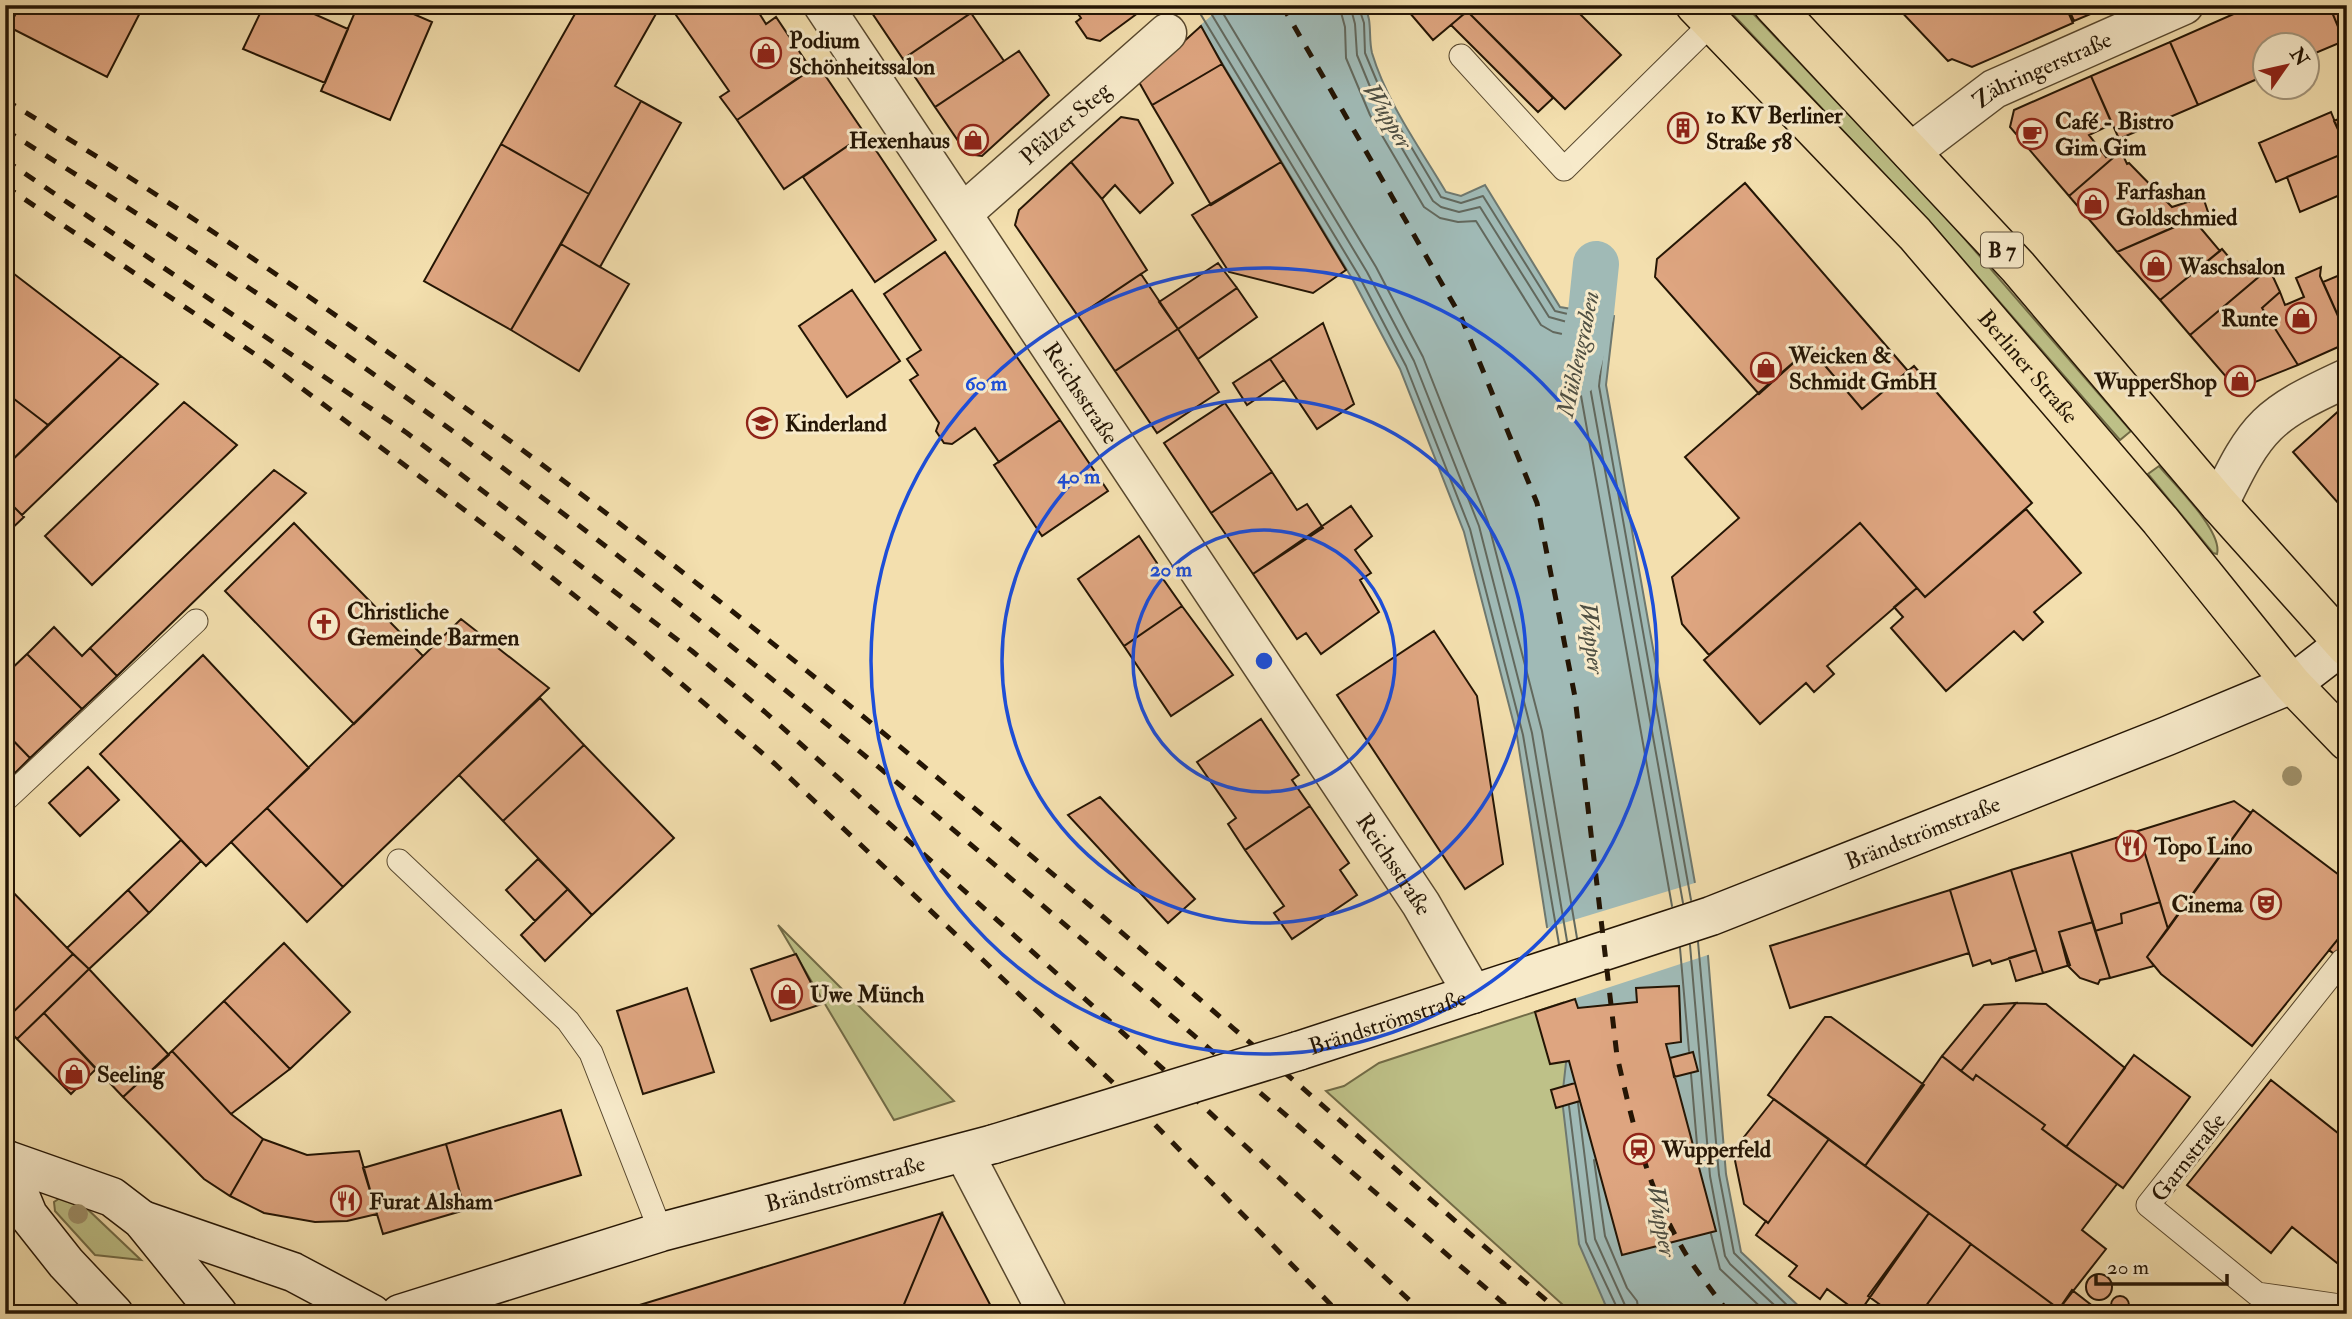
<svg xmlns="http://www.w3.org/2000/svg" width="2352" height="1319" font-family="'IM FELL Double Pica',serif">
<rect width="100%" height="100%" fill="#f3dfae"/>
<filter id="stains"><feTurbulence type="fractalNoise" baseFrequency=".00286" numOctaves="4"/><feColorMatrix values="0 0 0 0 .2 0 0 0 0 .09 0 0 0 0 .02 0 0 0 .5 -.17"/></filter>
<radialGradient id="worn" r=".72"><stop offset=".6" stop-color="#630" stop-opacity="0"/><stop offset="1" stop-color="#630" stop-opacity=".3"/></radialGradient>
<path fill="#bec188" stroke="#716b46" stroke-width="2" d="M1724,5H1745L1944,215L2131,431L2120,440L1936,229Z
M2159,466C2174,484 2223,531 2217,554L2213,553L2148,474Z
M778,925L954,1101L894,1120Z
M1568,1001L1605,1304L1616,1314H1573L1326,1091L1344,1086L1379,1063Z
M60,1198L82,1204L141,1260L95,1255L55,1211L54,1202Z"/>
<path fill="#a0bab6" stroke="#6e786f" stroke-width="2" d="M1187,5H1364C1373,21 1368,36 1372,53C1387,103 1420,148 1446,192L1461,196L1485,185L1560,307L1614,316L1606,385L1708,956L1726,1174L1741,1252L1805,1312L1811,1314H1616L1605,1304L1579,1244L1562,1099L1571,1017L1547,927L1517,736L1464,532L1400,369L1353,280Z"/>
<path fill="#f3dfae" d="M1184,5H1224L1197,28Z
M1698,882L1711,954L1564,1002L1544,929Z"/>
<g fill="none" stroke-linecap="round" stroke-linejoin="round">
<path stroke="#62685d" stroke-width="2" d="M1195,5L1359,276L1406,366L1470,529L1523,735L1559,944
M1206,5L1367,272L1414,361L1479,526L1532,733L1567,941
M1218,5L1376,267L1423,357L1488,522L1542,731L1577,938
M1339,5L1345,27L1346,58L1370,115L1424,207L1440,218L1458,222L1476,221L1541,325L1553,332L1585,339L1580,390L1672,906
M1350,5L1355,24L1357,55L1380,111L1433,201L1441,207L1459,212L1480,207L1549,317L1596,330L1590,387L1683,903
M1358,5L1364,23L1365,53L1388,108L1441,197L1461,203L1483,196L1555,311L1606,323L1599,386L1691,900
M1698,942L1719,1175L1734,1253L1796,1314
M1690,945L1710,1176L1725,1256L1730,1264L1784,1314
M1680,948L1689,1051
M1691,1074L1698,1156
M1578,1103L1595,1239L1629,1314
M1569,1106L1586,1242L1620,1314
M1594,1160L1605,1236L1627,1288L1637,1301L1639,1314
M1711,1234L1720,1269L1768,1314"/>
<path stroke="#a0bab6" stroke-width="46" d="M1576,373L1591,312L1596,264"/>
</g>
<path fill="#dea580" stroke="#241504" stroke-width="2" d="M20,5H144L107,77L9,27Z
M264,5H294L348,29L325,83L243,49Z
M358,5H393L432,22L390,120L321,91Z
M580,5H612L621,10L623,5H661L615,86L641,101L589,194L501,144Z
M669,5H754L766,24L776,17L811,69L737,120L720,97L729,91Z
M877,5H966L971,13L903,59L870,10Z
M1072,5H1146V7L1100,41L1087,38L1076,22L1081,18Z
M1403,5H1455L1464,14L1433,40Z
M1455,5H1474L1464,14Z
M1474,5H1571L1621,55L1565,109L1467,11Z
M1895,5H2065L2073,23L1972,67L1952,59L1948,61Z
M2067,5H2112L2074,21Z
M2254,5H2329L2344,41L2306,57V46H2264V76L2198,105L2170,42Z
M2329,5H2347V40L2344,41Z
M1467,11L1553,98L1538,112L1451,25Z
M971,13L1004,61L935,107L903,59Z
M1201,26L1222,64L1152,105L1139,82Z
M2170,42L2198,105L2119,139L2091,76Z
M1019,51L1049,95L982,156L967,154L935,107Z
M1222,64L1281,162L1211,205L1152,105Z
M818,65L865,134L784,189L737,120Z
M2091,76L2112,124L2089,135L2106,157L2119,146L2121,151L2069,196L2010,127L2014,110Z
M641,101L681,123L600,267L561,244Z
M2331,112L2347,152L2276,182L2259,143Z
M2347,115V149L2334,121Z
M1121,117L1138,120L1173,183L1140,213L1115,185L1102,199L1071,162Z
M1680,117L1694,131L1685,139L1672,126Z
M865,134L936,240L875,282L803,177Z
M501,144L589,194L511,330L424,281Z
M2121,151L2127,164L2129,163L2172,207L2203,197L2208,212L2117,252L2069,196Z
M2347,152V192L2300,212L2287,177Z
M1071,162L1102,199L1147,270L1078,316L1015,225L1019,210Z
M1281,162L1346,270L1313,293L1229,272L1192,215Z
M1745,183L1908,371L1862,409L1810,348L1759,394L1655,277L1657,259Z
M2193,219L2220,251L2160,300L2117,252Z
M561,244L629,284L579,371L511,330Z
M2222,249L2239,269L2247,262L2260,276L2190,335L2160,300Z
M945,252L1060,420L999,462L975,428L952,444L944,443L936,431L939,423L910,380L918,375L907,359L921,350L884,294Z
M1218,263L1237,288L1178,329L1159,302Z
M5,267L121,356L48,425L5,392Z
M2321,267L2320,276L2347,336V343L2298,365L2262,308L2280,292L2285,305L2304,297L2296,278Z
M2269,268L2280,292L2262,308L2298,365L2240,388L2234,386L2190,335Z
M2347,272V336L2323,282Z
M1141,274L1178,329L1115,371L1078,316Z
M1237,288L1257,317L1198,359L1178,329Z
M852,290L900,361L847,397L799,326Z
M1323,323L1354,404L1317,429L1270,359Z
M1178,329L1219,392L1157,433L1115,371Z
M1810,348L1862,409L1914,366L2032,503L1925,597L1860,523L1709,655L1682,624L1672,577L1739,518L1685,457Z
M121,356L158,384L22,515L5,498V467Z
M1270,359L1284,380L1247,405L1233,383Z
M5,392L48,425L5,467Z
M184,402L237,445L92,585L45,536Z
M1225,403L1272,472L1211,513L1164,443Z
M2343,407L2347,412V513L2293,452Z
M1060,420L1108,491L1042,536L994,465Z
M274,470L306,493L117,676L90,648Z
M1272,472L1297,510L1307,504L1323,528L1253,574L1211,513Z
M5,498L24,517L5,535Z
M1351,506L1372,536L1355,550L1371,573L1360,580L1379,612L1321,654L1306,633L1297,639L1253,574Z
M2026,509L2081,573L2034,612L2043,622L2023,640L2014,631L1946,691L1891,628L1903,617L1894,607L1917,588L1925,597Z
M294,523L423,656L354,724L225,591Z
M1860,523L1917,588L1827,666L1834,674L1814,692L1806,683L1760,724L1704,660Z
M1139,536L1157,563L1154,566L1182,606L1124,646L1078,579Z
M1182,606L1233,675L1171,716L1124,646Z
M461,619L549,688L343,887L267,808Z
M54,627L82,656L90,648L117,676L82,709L27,654Z
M1434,631L1477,696L1503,864L1465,889L1337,695Z
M27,654L82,709L30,758L5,732V675Z
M203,655L309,768L206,866L100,754Z
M540,698L584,745L503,821L459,775Z
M1261,719L1299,775L1292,780L1310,806L1245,850L1228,824L1236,818L1197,762Z
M5,732L30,758L5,783Z
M584,745L674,838L592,915L503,821Z
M88,767L119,800L80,836L49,803Z
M1100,797L1195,899L1168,923L1068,815Z
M2234,801L2251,813L2168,929L2138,831Z
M1310,806L1349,863L1340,870L1357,895L1292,939L1274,913L1284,906L1245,850Z
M267,808L343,887L307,922L231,842Z
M2253,810L2347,881V928L2252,1046L2161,974L2147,957Z
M2138,831L2160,902L2121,914L2122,923L2095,931L2071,852Z
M181,840L201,861L149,913L128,890Z
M2071,852L2093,922L2059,932L2070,965L2043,973L2011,870Z
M538,859L568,889L535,921L506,890Z
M2011,870L2036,950L1992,964L1990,960L1973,966L1950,890Z
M5,884L73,954L5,1020Z
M568,889L592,915L545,961L521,935Z
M128,890L149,913L89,969L67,948Z
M1950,890L1969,953L1790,1008L1770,946Z
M2160,902L2168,929L2147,957L2154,966L2110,978L2095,931L2122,923L2121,914Z
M2093,922L2110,978L2100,980L2098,984L2080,978L2068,966L2059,932Z
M2347,928V964L2329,950Z
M284,943L350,1012L290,1069L224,1001Z
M2036,950L2043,973L2016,981L2009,958Z
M73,954L89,969L17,1039L5,1026V1020Z
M796,954L822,1004L771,1021L751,969Z
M89,969L169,1055L123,1097L44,1013Z
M1679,986L1681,1042L1666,1044L1716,1231L1622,1255L1569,1061L1550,1064L1535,1012L1575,999L1578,1008L1637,1002L1636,988Z
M687,988L714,1072L643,1094L617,1011Z
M224,1001L290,1069L231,1114L172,1051Z
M2016,1003L1961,1071L1942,1056L1984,1005Z
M2016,1003L2046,1004L2125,1068L2066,1147L2042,1129L2045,1125L1976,1075L1973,1080L1961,1071Z
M44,1013L96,1069L71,1094L17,1039Z
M1825,1017H1831L1924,1085L1865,1166L1768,1095Z
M172,1051L231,1114L263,1139L230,1196L204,1179L123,1097Z
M1693,1052L1698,1071L1674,1077L1670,1058Z
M2134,1055L2190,1097L2123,1188L2066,1147Z
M1942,1056L1973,1080L1976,1075L2045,1125L2042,1129L2117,1184L2082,1230L2106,1249L2059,1309L1865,1166Z
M2271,1080L2343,1137L2347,1132V1271L2292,1227L2271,1253L2187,1185Z
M1575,1083L1580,1101L1556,1108L1551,1090Z
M1774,1099L1829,1139L1768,1223L1744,1204L1733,1151Z
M561,1110L581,1175L465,1210L446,1144Z
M263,1139L307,1155L359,1151L377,1214L347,1221L315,1222L264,1213L230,1196Z
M1829,1139L1929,1213L1859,1313L1827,1289L1820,1299L1789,1276L1797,1266L1756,1235L1766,1221L1768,1223Z
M446,1144L465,1210L383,1234L363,1168Z
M942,1213L900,1314H610Z
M942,1213L995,1314H900Z
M1929,1213L1971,1244L1920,1314H1893L1868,1296Z
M1971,1244L2059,1309L2072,1290L2103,1314H1920Z
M2086 1287a13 13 0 1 1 26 0a13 13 0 1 1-26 0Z
M2111 1305a9 9 0 1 1 18 0a9 9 0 1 1-18 0Z"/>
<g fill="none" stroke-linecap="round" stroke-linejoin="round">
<g stroke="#58482e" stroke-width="25">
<path id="service" d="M1461,56L1564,169L1712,23
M5,800L196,621
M399,861L568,1021L591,1053L661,1232
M2342,961L2148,1205L2257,1294L2347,1307"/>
</g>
<g stroke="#58482e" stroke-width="41">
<g id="minor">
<path id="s1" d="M823,5L1421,904L1473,994"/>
<path id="s2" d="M1911,152L1994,89L2184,5"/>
<path id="s3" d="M963,213L1167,33"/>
<path d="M2219,504C2257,424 2267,415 2347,378"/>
<path d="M964,1153L1048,1314"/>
</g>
</g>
<g stroke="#241504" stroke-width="41">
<g id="secondary">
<path id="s4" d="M1298,1051L1711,916L2167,736L2292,684L2344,644"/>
<path d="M5,1159L28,1215L66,1263L114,1314"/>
<path d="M7,1160L112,1197L142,1220L218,1314"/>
<path d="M142,1220L293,1272L372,1314"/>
<path id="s5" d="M400,1314L661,1232L994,1144"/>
</g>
</g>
<g stroke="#241504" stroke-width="41">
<g id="primary">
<path id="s6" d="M1695,5L1915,234L2160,520L2292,684L2347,741"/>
<path d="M1773,5L2018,267L2219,504L2347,647"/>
</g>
</g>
<use href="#service" stroke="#f7eaca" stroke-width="23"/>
<use href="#minor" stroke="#f7eaca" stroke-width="38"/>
<use href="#secondary" stroke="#f7eaca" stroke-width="38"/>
<use href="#primary" stroke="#f3dfae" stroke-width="38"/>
<path stroke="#241504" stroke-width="5" stroke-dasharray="12 12" stroke-linecap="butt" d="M1282,5L1461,317L1537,503L1575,697L1617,1056C1632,1121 1647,1186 1680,1244C1693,1268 1713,1291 1729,1314
M5,100C570,441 1066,882 1562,1314
M5,130C221,264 431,409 631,566C934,805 1223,1062 1516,1314
M5,160L407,433L692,651L765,712L1171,1076L1424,1314
M5,186L268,363L510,544L634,643L775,764L1125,1094L1340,1314"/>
<g stroke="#241504" stroke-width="41" stroke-linecap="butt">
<path id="secondary-bridge" d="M994,1144L1298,1051"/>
</g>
<use href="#secondary-bridge" stroke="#f7eaca" stroke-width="38"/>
</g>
<g fill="#9f916a">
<circle cx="2292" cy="776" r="10"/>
<circle cx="78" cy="1214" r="10"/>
</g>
<g fill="none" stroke="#1d4ed8" stroke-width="3.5">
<circle cx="1264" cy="661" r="131"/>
<circle cx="1264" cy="661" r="262"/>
<circle cx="1264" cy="661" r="393"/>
</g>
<defs>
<g id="shop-ring" transform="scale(1.575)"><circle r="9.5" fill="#f7eaca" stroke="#8f2418" stroke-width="1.5"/><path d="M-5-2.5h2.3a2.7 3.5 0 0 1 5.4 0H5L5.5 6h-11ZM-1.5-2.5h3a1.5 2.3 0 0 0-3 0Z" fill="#8f2418"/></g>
<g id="building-ring" transform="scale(1.575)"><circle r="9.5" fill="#f7eaca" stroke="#8f2418" stroke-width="1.5"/><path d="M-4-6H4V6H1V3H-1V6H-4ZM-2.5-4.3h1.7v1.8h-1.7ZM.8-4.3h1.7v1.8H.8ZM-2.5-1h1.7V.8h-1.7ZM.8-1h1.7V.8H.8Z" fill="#8f2418"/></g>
<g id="cafe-ring" transform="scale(1.575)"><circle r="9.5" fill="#f7eaca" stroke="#8f2418" stroke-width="1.5"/><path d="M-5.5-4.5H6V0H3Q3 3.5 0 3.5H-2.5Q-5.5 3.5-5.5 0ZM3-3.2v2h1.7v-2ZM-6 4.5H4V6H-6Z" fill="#8f2418"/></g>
<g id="school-ring" transform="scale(1.575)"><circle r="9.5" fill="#f7eaca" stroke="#8f2418" stroke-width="1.5"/><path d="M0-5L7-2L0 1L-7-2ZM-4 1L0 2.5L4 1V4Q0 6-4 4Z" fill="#8f2418"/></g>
<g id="church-ring" transform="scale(1.575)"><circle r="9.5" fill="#f7eaca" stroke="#8f2418" stroke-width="1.5"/><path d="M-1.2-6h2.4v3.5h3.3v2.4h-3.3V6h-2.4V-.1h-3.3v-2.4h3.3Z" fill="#8f2418"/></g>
<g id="restaurant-ring" transform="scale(1.575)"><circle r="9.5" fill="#f7eaca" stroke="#8f2418" stroke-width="1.5"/><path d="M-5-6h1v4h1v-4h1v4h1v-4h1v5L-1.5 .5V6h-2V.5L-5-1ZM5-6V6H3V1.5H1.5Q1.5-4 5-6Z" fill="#8f2418"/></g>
<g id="theatre-ring" transform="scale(1.575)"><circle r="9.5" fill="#f7eaca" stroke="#8f2418" stroke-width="1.5"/><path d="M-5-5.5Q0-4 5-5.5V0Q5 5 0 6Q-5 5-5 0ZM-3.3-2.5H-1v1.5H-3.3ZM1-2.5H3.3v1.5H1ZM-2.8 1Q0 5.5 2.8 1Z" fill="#8f2418"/></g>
<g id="station-ring" transform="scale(1.575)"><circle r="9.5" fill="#f7eaca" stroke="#8f2418" stroke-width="1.5"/><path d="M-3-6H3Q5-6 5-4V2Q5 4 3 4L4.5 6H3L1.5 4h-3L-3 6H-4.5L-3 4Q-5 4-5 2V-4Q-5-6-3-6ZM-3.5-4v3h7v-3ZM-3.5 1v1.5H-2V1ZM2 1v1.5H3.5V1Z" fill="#8f2418"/></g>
</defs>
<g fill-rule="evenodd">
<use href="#shop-ring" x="766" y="53"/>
<use href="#building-ring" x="1683" y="128"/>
<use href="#cafe-ring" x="2032" y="134"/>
<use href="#shop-ring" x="973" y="140"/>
<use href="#shop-ring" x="2093" y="204"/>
<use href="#shop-ring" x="2156" y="266"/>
<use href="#shop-ring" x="2301" y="318"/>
<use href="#shop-ring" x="1766" y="368"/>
<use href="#shop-ring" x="2240" y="381"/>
<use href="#school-ring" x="762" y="423"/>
<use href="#church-ring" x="324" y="624"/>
<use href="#restaurant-ring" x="2131" y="846"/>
<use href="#theatre-ring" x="2266" y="904"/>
<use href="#shop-ring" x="787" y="994"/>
<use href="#shop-ring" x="74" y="1074"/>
<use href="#station-ring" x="1639" y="1149"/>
<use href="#restaurant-ring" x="346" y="1201"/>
</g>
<g text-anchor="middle" stroke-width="6" stroke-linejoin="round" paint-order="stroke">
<rect fill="#f7eaca" stroke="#63553f" stroke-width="2" x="1981" y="232.5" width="42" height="35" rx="5"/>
<g font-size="21" font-weight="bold" fill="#241504">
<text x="2002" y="257">B 7</text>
</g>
<g font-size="23" font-weight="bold" fill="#241504" stroke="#f7eaca" text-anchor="start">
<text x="789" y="48">Podium<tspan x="789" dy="26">Schönheitssalon</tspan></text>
<text x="1706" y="123">10 KV Berliner<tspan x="1706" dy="26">Straße 58</tspan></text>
<text x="2055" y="129">Café - Bistro<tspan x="2055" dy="26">Gim Gim</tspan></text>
<text x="950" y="148" text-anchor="end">Hexenhaus</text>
<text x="2116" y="199">Farfashan<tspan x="2116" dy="26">Goldschmied</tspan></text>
<text x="2179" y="274">Waschsalon</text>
<text x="2278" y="326" text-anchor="end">Runte</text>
<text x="1789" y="363">Weicken &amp;<tspan x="1789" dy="26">Schmidt GmbH</tspan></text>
<text x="2217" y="389" text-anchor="end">WupperShop</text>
<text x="785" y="431">Kinderland</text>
<text x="347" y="619">Christliche<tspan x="347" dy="26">Gemeinde Barmen</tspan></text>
<text x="2154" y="854">Topo Lino</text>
<text x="2243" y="912" text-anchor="end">Cinema</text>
<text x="810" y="1002">Uwe Münch</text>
<text x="97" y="1082">Seeling</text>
<text x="1662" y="1157">Wupperfeld</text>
<text x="369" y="1209">Furat Alsham</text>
</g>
<g font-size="23" fill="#241504" stroke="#f7eaca">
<text dy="8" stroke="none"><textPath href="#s2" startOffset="156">Zähringerstraße</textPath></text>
<text dy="8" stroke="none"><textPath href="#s3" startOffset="136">Pfälzer Steg</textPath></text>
<text dy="8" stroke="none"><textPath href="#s6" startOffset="492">Berliner Straße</textPath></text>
<text dy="8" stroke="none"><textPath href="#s1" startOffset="466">Reichsstraße</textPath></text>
<text dy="8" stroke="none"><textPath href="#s4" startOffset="662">Brändströmstraße</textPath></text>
<text dy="8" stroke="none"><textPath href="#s1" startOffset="1032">Reichsstraße</textPath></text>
<text dy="8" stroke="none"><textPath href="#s4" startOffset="94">Brändströmstraße</textPath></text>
<text transform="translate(2188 1157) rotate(-52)" y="8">Garnstraße</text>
<text dy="8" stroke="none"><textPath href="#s5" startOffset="464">Brändströmstraße</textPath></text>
</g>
<g font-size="24" font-style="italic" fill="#4f4f42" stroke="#f7eaca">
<text transform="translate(1388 116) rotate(59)" y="8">Wupper</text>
<text transform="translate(1578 354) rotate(-78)" y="8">Mühlengraben</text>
<text transform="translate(1592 638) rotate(83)" y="8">Wupper</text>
<text transform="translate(1662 1221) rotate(80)" y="8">Wupper</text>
</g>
</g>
<circle cx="1264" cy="661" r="10" fill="#1d4ed8" stroke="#f7eaca" stroke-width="3.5"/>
<g font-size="21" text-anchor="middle" font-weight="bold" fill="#1d4ed8" stroke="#f7eaca" stroke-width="6" stroke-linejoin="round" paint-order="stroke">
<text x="986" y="390">60 m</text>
<text x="1079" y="483">40 m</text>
<text x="1171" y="576">20 m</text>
</g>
<rect width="2352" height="1319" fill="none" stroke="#f3dfae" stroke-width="28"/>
<rect x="7" y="7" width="2338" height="1305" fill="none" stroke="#241504" stroke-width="3.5"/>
<rect x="14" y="14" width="2324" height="1291" fill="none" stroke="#241504" stroke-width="2"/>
<g transform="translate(2286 66) rotate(56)"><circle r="33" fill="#f7eaca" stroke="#a3957b" stroke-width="2"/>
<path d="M0-5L12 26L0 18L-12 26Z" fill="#8f2418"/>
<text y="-10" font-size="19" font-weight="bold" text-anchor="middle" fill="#241504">N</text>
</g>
<path d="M2096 1274v10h131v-10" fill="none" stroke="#241504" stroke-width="3.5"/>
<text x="2107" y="1274" font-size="21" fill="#241504" stroke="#f7eaca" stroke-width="5" paint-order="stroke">20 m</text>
<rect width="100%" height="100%" filter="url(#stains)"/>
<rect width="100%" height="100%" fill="url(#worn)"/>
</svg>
